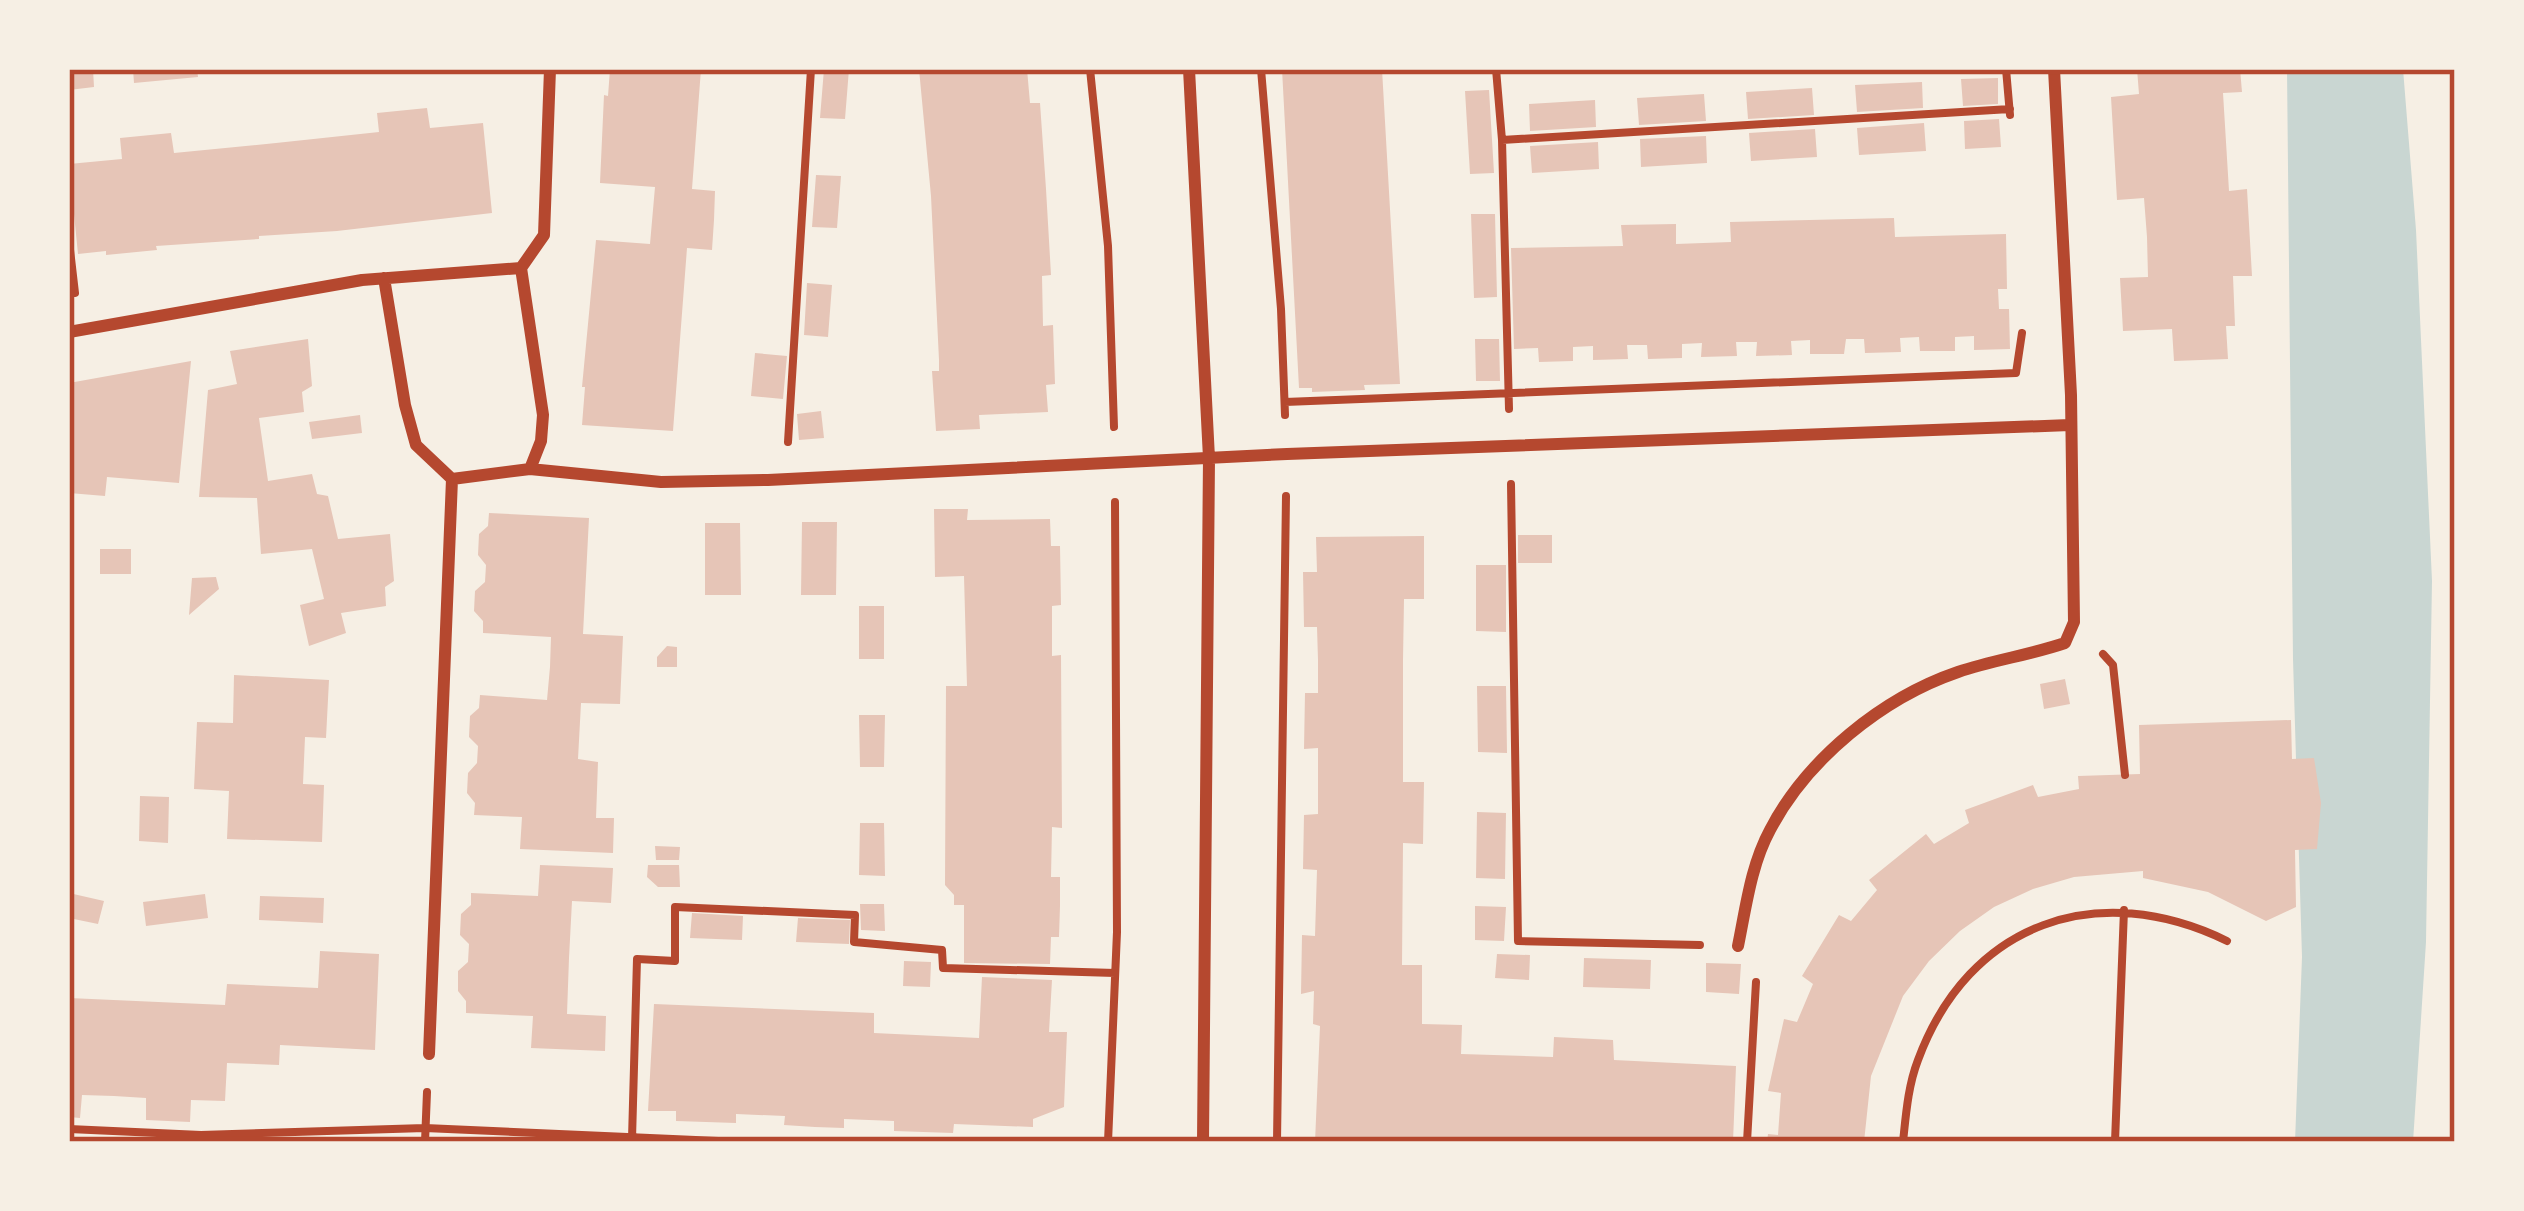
<svg xmlns="http://www.w3.org/2000/svg" width="2524" height="1211" font-family="Lato,sans-serif">
<rect width="100%" height="100%" fill="#f6efe4"/>
<path fill="#c9d6d2" d="M2287,69H2403L2416,230L2432,581L2426,942L2413,1142H2295L2302,957L2293,659Z"/>
<path fill="#e6c5b7" d="M69,69H93L94,87L69,90Z
M133,69H197L198,77L134,83Z
M610,69H701L692,189L715,191L714,220L712,250L687,248L673,431L582,425L585,387H582L596,240L650,244L655,187L600,183L604,95L608,96Z
M824,69H849L845,119L820,118Z
M919,69H1027L1030,103H1040L1046,189L1051,275L1042,276L1043,326L1053,325L1055,384L1046,385L1048,412L979,415L980,429L936,431L932,371H939V360L931,196Z
M1282,69H1382L1400,384L1364,385L1365,390L1312,392V388H1299Z
M2137,69H2240L2242,92L2223,93L2229,191L2247,189L2252,276H2233L2235,326H2226L2228,359L2174,361L2172,329L2123,331L2120,278L2148,277L2147,237L2144,198L2117,200L2111,97L2139,94Z
M1998,78V104L1963,106L1961,79Z
M1922,82L1923,108L1857,112L1855,85Z
M1812,88L1814,115L1748,119L1746,92Z
M1489,90L1494,173L1470,174L1465,91Z
M1704,94L1706,121L1639,125L1637,98Z
M1595,100L1596,127L1530,131L1529,104Z
M427,108L430,128L483,123L492,213L337,231L259,236V239L156,246L157,250L106,255V251L78,254L69,164L122,159L120,138L171,133L174,153L276,143L379,132L377,113Z
M1999,119L2001,147L1965,149L1964,121Z
M1924,123L1926,151L1859,155L1857,128Z
M1815,129L1817,157L1751,161L1749,133Z
M1706,136L1707,163L1641,167L1640,139Z
M1598,142L1599,169L1532,173L1530,146Z
M816,175L841,176L837,228L812,227Z
M1471,214H1495L1497,297L1474,298Z
M1894,218L1895,237L2006,234L2007,289H1998L1999,309H2009L2010,349L1974,350V336L1955,337V351H1920L1919,337L1900,338L1901,352L1865,353L1864,339H1846L1844,354H1810V340L1791,341L1792,355L1756,356L1757,342H1736L1737,356L1701,357L1702,343L1682,344V358L1648,359L1647,345H1627L1628,359L1593,360V346L1573,347V361L1539,362L1538,348L1514,349L1511,248L1623,246L1621,225L1676,224V244L1731,242L1730,222Z
M807,283L832,285L828,337L804,335Z
M308,339L312,386L302,392L304,412L259,418L268,481L312,474L317,494L328,496L338,539L390,534L394,581L385,587L386,606L341,613L346,633L309,646L300,605L324,599L312,549L261,554L257,498L199,497L208,390L237,384L230,351Z
M1475,339H1499L1500,381H1476Z
M755,353L787,356L783,399L751,396Z
M191,361L179,483L107,477L105,496L69,493V383Z
M821,411L824,438L799,440L797,414Z
M360,415L362,433L312,439L309,422Z
M934,509H968L967,520L1050,519L1051,546H1060L1061,605L1052,606V656L1061,655L1062,828L1052,827L1051,877H1060V906L1059,937H1051L1050,964L964,963V905H954V895L945,885L946,686H967L964,576L935,577Z
M489,513L589,518L583,634L623,636L620,704L581,703L578,759L598,762L596,818H614L613,853L520,849L522,817L474,815L475,803L467,793L468,773L477,763L478,746L469,737L470,716L479,708L480,695L547,700L550,667L551,637L483,633V621L474,611L475,591L485,582L486,565L478,555L479,534L488,526Z
M802,522H837L836,595H801Z
M705,523H740L741,595H705Z
M1518,535H1552V563H1518Z
M1424,536V599H1404L1403,660V782H1424L1423,844L1403,843L1402,965H1422V1024L1462,1025L1461,1054L1553,1057L1554,1037L1613,1040L1614,1060L1736,1066L1733,1142H1461L1400,1138V1142H1315L1320,1026L1313,1024L1314,991L1301,994L1302,935L1315,936L1317,870L1303,869L1304,815L1318,814V748L1304,749L1305,693H1318V660L1317,627H1304L1303,572H1317L1316,537Z
M100,549H131V574H100Z
M1476,565H1506V632L1476,631Z
M216,577L219,589L189,615L192,578Z
M859,606H884V659H859Z
M667,646L677,647V667H657V657Z
M234,675L329,680L326,738L305,737L303,784L324,785L322,842L227,839L229,791L194,789L197,722L233,723Z
M2065,679L2070,704L2044,709L2040,684Z
M1477,686H1506L1507,753L1478,752Z
M859,715H885L884,767H860Z
M2291,720L2292,759L2314,758L2321,803L2317,849L2295,850L2296,907L2266,921L2208,892L2143,878V871L2074,877L2033,889L1994,907L1960,931L1929,961L1903,996L1871,1076L1864,1142H1767L1768,1134L1778,1135L1781,1093L1768,1091L1784,1019L1797,1022L1813,984L1802,976L1839,915L1851,921L1877,890L1869,880L1926,834L1934,844L1969,823L1965,810L2033,785L2038,797L2079,789L2078,776L2140,774L2139,725Z
M140,796L169,797L168,843L139,841Z
M1477,812L1506,813L1505,879L1476,878Z
M860,823H884L885,876L859,875Z
M655,846L680,847L679,860H656Z
M540,865L613,868L611,903L572,901L569,958L567,1014L606,1016L605,1051L531,1048L533,1016L466,1013V1001L458,991V971L468,962L469,944L460,935L461,914L471,905V893L538,896Z
M648,865H679L680,887H658L647,877Z
M69,893L104,901L98,924L69,918Z
M205,894L208,918L146,926L143,902Z
M260,896L324,898L323,923L259,920Z
M860,904H884L885,931L861,930Z
M1475,906L1506,907L1504,941L1475,940Z
M692,913L743,916L742,940L690,938Z
M798,918L850,920L849,944L796,942Z
M320,951L379,954L375,1050L280,1045L279,1065L227,1063L225,1101L191,1100L190,1122L146,1120V1098L114,1096L82,1095L80,1118L69,1117V998L225,1005L227,984L318,988Z
M1497,954L1530,955L1529,980L1495,978Z
M1584,958L1651,960L1650,989L1583,987Z
M904,961L931,962L930,987L903,986Z
M1706,963L1741,964L1739,994L1706,992Z
M982,977L1052,980L1049,1032H1067L1064,1107L1033,1119V1127L954,1124L953,1133L894,1131V1121L844,1119V1128L815,1127L784,1125L785,1116L736,1114V1123L676,1121V1111H648L654,1004L874,1013V1033L979,1038Z"/>
<g fill="none" stroke-linecap="round" stroke-linejoin="round">
<path stroke="#b5482f" stroke-width="8" d="M1090,69L1108,246L1114,427
M1261,69L1281,309L1285,415
M1496,69L1502,140L1509,409
M2006,69L2010,115
M1502,140L2010,109
M69,241L75,293
M1285,402L2016,373L2022,333
M788,442L811,69
M1511,484L1518,941L1700,945
M2103,654L2113,665L2125,775
M69,1129L201,1135L425,1128L741,1142
M632,1139L637,959L675,961V907L855,915L854,942L942,950L943,968L1115,973
M425,1142L427,1092
M1108,1142L1117,932L1115,502
M1277,1142L1286,496
M1747,1142L1756,982
M1903,1142C1906,1114 1908,1086 1918,1060C1969,922 2098,878 2227,941
M2115,1142L2124,910"/>
<path stroke="#b5482f" stroke-width="12" d="M1189,69L1209,458L1203,1142
M384,278L405,405L416,445L452,479L530,469L661,482L768,480L1287,454L2070,425
M69,332L362,280L521,268
M530,469L541,441L543,415L521,268L544,235L550,69
M1738,946C1746,907 1751,865 1770,830C1807,759 1882,698 1958,672C1993,660 2030,655 2065,643L2074,622L2071,395L2054,69
M429,1054L452,479"/>
</g>
<rect width="2524" height="1211" fill="none" stroke="#f6efe4" stroke-width="144"/>
<rect x="72" y="72" width="2380" height="1067" fill="none" stroke="#b5482f" stroke-width="4.5"/>
</svg>
